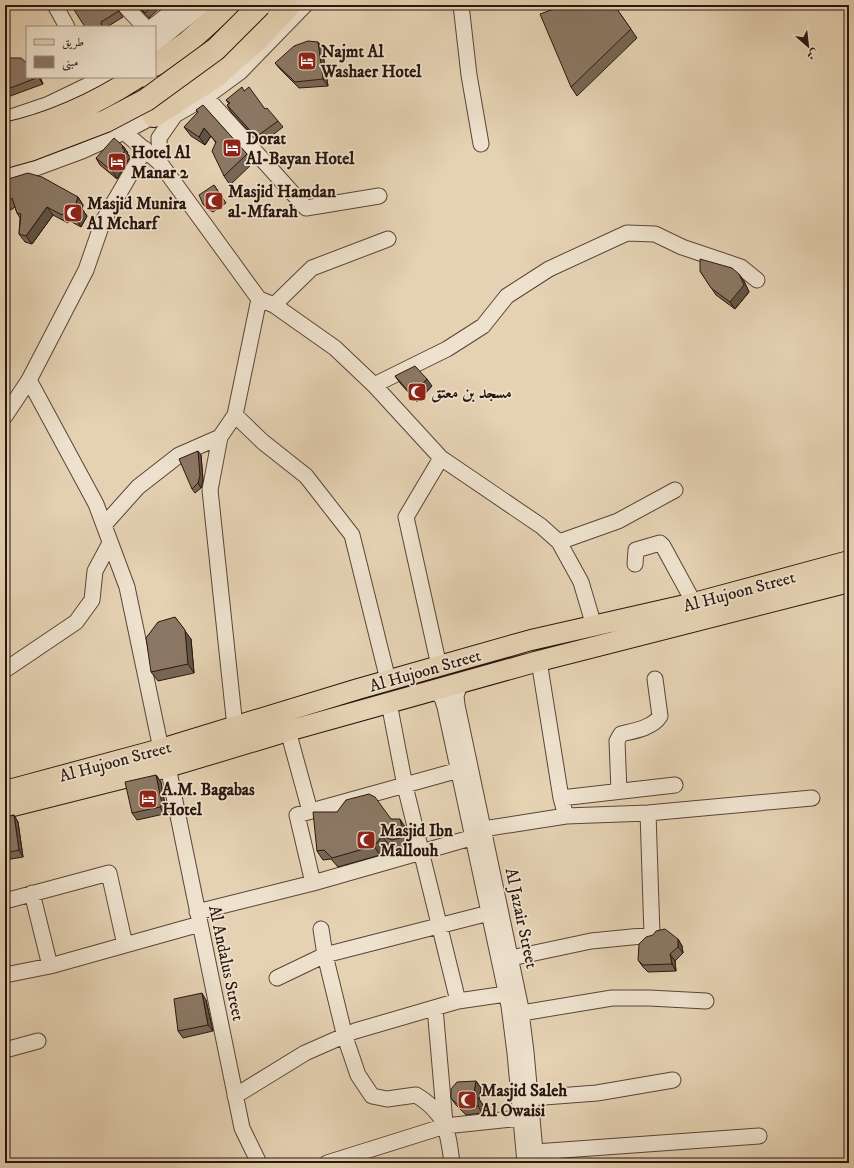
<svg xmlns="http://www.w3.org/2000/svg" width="854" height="1168" font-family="'IM FELL DW Pica',Amiri,serif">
<rect width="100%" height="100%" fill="#e5d2b3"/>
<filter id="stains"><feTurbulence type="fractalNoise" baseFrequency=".005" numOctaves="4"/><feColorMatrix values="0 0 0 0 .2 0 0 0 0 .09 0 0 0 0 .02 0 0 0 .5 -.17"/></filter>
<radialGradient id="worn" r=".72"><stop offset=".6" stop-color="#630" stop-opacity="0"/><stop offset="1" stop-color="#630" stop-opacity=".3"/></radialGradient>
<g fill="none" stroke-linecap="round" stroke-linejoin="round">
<g stroke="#594537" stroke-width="17">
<path id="minor" d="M55,5L67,27
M124,5L145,27
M461,5L469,75L481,144
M152,27L180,5
M155,44L203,5
M92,77L124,132L160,163L259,299L274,305L335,348L374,385L441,458L541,526L559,542L581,582L594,626
M206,97L306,208L379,196
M5,119L49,104L105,77
M160,163L159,138L175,115L206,97L240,72L305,5
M5,176L36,168L82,151L124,132L154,116L164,115
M259,299L235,415L263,442L306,476L352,535L388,680
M274,305L312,268L388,239
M29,380L96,504L127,587L161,749
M374,385L447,349L483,326L507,296L549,269L627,233L655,234L682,247L741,267L757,280
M5,416L29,380L86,270L103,221L145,149
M104,525L138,487L179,455L220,437
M559,542L618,521L675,490
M635,564L636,550L660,543L663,546L694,603
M539,661L561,798L566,816
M439,666L406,517L441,458
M5,670L76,622L92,600L95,571L110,543
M460,684L456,696L457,705L520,1004L526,1052L536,1163
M436,691L442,698L445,707L509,1006L515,1053L525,1163
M389,703L405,786L458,1001
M235,727L210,490L220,437L235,415
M288,731L310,811
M168,767L242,1128L259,1163
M619,791L617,741L621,734C633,731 653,728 660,716L655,679
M561,798L675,785
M483,829L566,816L648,813L812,798
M313,883L297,815L459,770
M32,893L50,966
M5,901L109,873L125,945
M197,912L313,883L481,835
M321,929L325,955L345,1037L358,1075L372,1096L387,1099L416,1095C446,1113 448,1131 452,1163
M511,958L591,941L652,935L648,813
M5,975L50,966L200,924
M277,978L325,955L489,913
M435,1008L445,1123
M522,1013L612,998H649L706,1001
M5,1050L38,1041
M235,1096L305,1053L355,1031L458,1001L506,994
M531,1098L597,1093L673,1080
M535,1152L759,1136
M327,1163L445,1126L521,1118"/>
</g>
<g stroke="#2a160e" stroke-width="22">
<path id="major" d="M5,791L161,749L358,689L531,640L694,603L849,561
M5,808L168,767L288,731L535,662L849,582"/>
</g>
<g stroke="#2a160e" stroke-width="24">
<path id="highway" d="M155,65L188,42L229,5
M154,116L215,77L259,38L290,5"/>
</g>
<use href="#minor" stroke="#eee2ce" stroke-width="15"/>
<use href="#major" stroke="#e5d2b3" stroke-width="20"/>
<use href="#highway" stroke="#e5d2b3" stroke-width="22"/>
<g stroke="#2a160e" stroke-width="24" stroke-linecap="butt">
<path id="highway-bridge" d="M5,134C51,124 97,103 137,77
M5,157L30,150L106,121L146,100L216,49L260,5"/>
</g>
<use href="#highway-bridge" stroke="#e5d2b3" stroke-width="22"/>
</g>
<path fill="#786756" stroke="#2a160e" d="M136,5H163L149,18Z
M614,5L637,38L577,96L571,87Z
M119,11L123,17L107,27H85Z
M318,42L322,48L328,86L299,88L280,69L275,63Z
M5,58L27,77H40L43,84L5,98Z
M244,91L278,121L283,127L261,144L231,112L227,105L229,104L226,100Z
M196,110L247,154L253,163L230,185L224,176L216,143L211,136L205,145L191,136L184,127L198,113Z
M123,146L128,153H127L130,157L117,179L100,165L96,158Z
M5,180L78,197L83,205L82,209L87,216L81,227L70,221L68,223L53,215L32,244L25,242L19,234L20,218L17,213L15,207L11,210L7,204L5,203Z
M214,185L226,203L213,212L206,208L203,204Z
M700,271L744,281L749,292L735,309L716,295Z
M395,376L432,386L417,402L400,383Z
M201,455L203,480L201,488L195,493L192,489Z
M191,639L194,673L158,681L151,672Z
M156,775L161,782L166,811L164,814L137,820L132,813Z
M337,812L391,819L406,828L410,846L399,849L389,845L380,855L338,867L331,859L323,860L317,851Z
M14,815L18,822L23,857L5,860V817Z
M678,939L682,946L683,953L675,961L676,971L648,972L643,967L638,960Z
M206,1000L213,1031L183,1038L178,1031Z
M476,1081L481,1088L479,1099L483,1105L482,1113L466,1115L456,1105L451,1098Z"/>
<path fill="#615446" stroke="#2a160e" d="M318,42L322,48L328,86L323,79Z
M38,77H40L43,84Z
M204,128L211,136L205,145L199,137Z
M123,146L128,153H127L130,157L117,179L113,172L122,148Z
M78,197L83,205L82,209L87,216L81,227L76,219V203Z
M47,207L53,215L32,244L26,236Z
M739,274L744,281L749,292L735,309L730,302Z
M427,379L432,386L417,402L412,395Z
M198,451L201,455L203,480L201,488L198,483Z
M175,617L191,639L194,673L188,664Z
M156,775L161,782L166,811L164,814L160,807Z
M14,815L18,822L23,857L19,850Z
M400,819L406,828L410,846L404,837Z
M382,836L389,845L380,855L374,846Z
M678,939L682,946L683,953L678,947Z
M670,954L675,961L676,971L672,964Z
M202,993L206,1000L213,1031L208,1025Z
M476,1081L481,1088L479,1099L483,1105L482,1113L478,1106L473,1098Z"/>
<path fill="#8b7864" stroke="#2a160e" d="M71,5H113L119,11L101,22L102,27H95L94,26L93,27H85Z
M138,5H154L145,13Z
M565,5H614L631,29L571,87L540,14Z
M308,41L318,42L323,79L295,82L275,63L294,46Z
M5,58H21L27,63V77H39L5,90Z
M242,87L244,91L249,87L265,109L267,108L278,121L256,137L227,105L230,103L226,100Z
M203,105L247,154L224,176L212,151L216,142L204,128L199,137L184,127L198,112L196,110Z
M114,138L123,146L122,148L125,150L113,172L96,158Z
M28,173L42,177L78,197L76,203L82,208L76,219L65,213L62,215L47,207L26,236L19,234L21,214L17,213L12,198L5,202V180Z
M214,185L223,199L210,208L203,204L199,195Z
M700,259L732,268L739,274L744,285L730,302L711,288L700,271Z
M415,366L427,379L412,395L395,376Z
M198,451L200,475L198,483L192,489L179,459Z
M175,617L185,630L188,664L151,672L146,638L158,622Z
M156,775L162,804L160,807L132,813L125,782Z
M369,794L375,797L391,819H400L404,837L392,840L382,836L374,846L332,858L324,850L317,851L313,812H337L346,800Z
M14,815L19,850L5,853V817Z
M665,929L678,939V947L670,954L672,964L643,965L638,960L639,944L646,937L653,935L656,931Z
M202,993L208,1025L178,1031L174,999Z
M476,1081L473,1098H478V1106L461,1108L451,1098V1089L457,1082Z"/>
<defs>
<g id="hotel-square" transform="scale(1)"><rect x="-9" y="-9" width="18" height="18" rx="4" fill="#8f2418" stroke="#eee2ce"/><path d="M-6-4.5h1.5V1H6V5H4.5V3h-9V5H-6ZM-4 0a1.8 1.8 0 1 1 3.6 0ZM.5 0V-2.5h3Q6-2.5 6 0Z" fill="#fff"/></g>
<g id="mosque-square" transform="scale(1)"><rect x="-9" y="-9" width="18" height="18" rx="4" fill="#8f2418" stroke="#eee2ce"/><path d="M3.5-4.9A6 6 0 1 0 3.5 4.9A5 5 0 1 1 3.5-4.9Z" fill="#fff"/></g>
</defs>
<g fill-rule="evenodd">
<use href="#hotel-square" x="307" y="61"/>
<use href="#hotel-square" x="232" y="148"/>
<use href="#hotel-square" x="117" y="162"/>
<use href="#mosque-square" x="214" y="201"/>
<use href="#mosque-square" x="73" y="213"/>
<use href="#mosque-square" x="417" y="392"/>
<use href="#hotel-square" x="148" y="799"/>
<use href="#mosque-square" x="366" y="840"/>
<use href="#mosque-square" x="467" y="1100"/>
</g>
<g text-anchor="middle" stroke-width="3.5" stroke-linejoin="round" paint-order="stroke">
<g font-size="17" font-weight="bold" fill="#2a160e" stroke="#eee2ce" text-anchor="start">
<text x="321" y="57">Najmt Al<tspan x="321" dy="20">Washaer Hotel</tspan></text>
<text x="246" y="144">Dorat<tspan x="246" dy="20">Al-Bayan Hotel</tspan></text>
<text x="131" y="158">Hotel Al<tspan x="131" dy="20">Manar 2</tspan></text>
<text x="228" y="197">Masjid Hamdan<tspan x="228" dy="20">al-Mfarah</tspan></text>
<text x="87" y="209">Masjid Munira<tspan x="87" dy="20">Al Mcharf</tspan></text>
<text x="431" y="398">مسجد بن معتق</text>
<text x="162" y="795">A.M. Bagabas<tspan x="162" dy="20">Hotel</tspan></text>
<text x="380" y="836">Masjid Ibn<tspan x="380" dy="20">Mallouh</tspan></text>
<text x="481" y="1096">Masjid Saleh<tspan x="481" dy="20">Al Owaisi</tspan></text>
</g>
<g font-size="17" fill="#2a160e" stroke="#eee2ce">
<text transform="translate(739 591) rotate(-15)" y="6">Al Hujoon Street</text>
<text transform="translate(425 670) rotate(-16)" y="6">Al Hujoon Street</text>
<text transform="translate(115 761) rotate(-15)" y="6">Al Hujoon Street</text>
<text transform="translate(522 918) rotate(78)" y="6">Al Jazair Street</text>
<text transform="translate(227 963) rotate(78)" y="6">Al Andalus Street</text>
</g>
</g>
<rect width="854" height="1168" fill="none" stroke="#e5d2b3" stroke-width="20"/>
<rect x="6" y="6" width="842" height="1156" fill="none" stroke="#2a160e" stroke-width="2"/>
<rect x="10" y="10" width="834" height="1148" fill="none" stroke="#2a160e"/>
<rect x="26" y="26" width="130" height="52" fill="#eee2ce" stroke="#a09081"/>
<rect x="34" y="39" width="20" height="6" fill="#e5d2b3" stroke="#a09081"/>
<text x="62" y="46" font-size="12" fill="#2a160e">طريق</text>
<rect x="34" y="56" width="20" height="12" fill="#8b7864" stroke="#a09081"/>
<text x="62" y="66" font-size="12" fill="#2a160e">مبنى</text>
<g transform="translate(808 46) rotate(152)" stroke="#eee2ce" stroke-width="3" paint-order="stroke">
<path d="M0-3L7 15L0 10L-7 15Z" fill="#2a160e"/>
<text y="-6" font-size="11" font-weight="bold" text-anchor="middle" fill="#2a160e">ش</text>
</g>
<rect width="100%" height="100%" filter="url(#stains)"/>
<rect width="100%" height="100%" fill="url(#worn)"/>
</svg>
